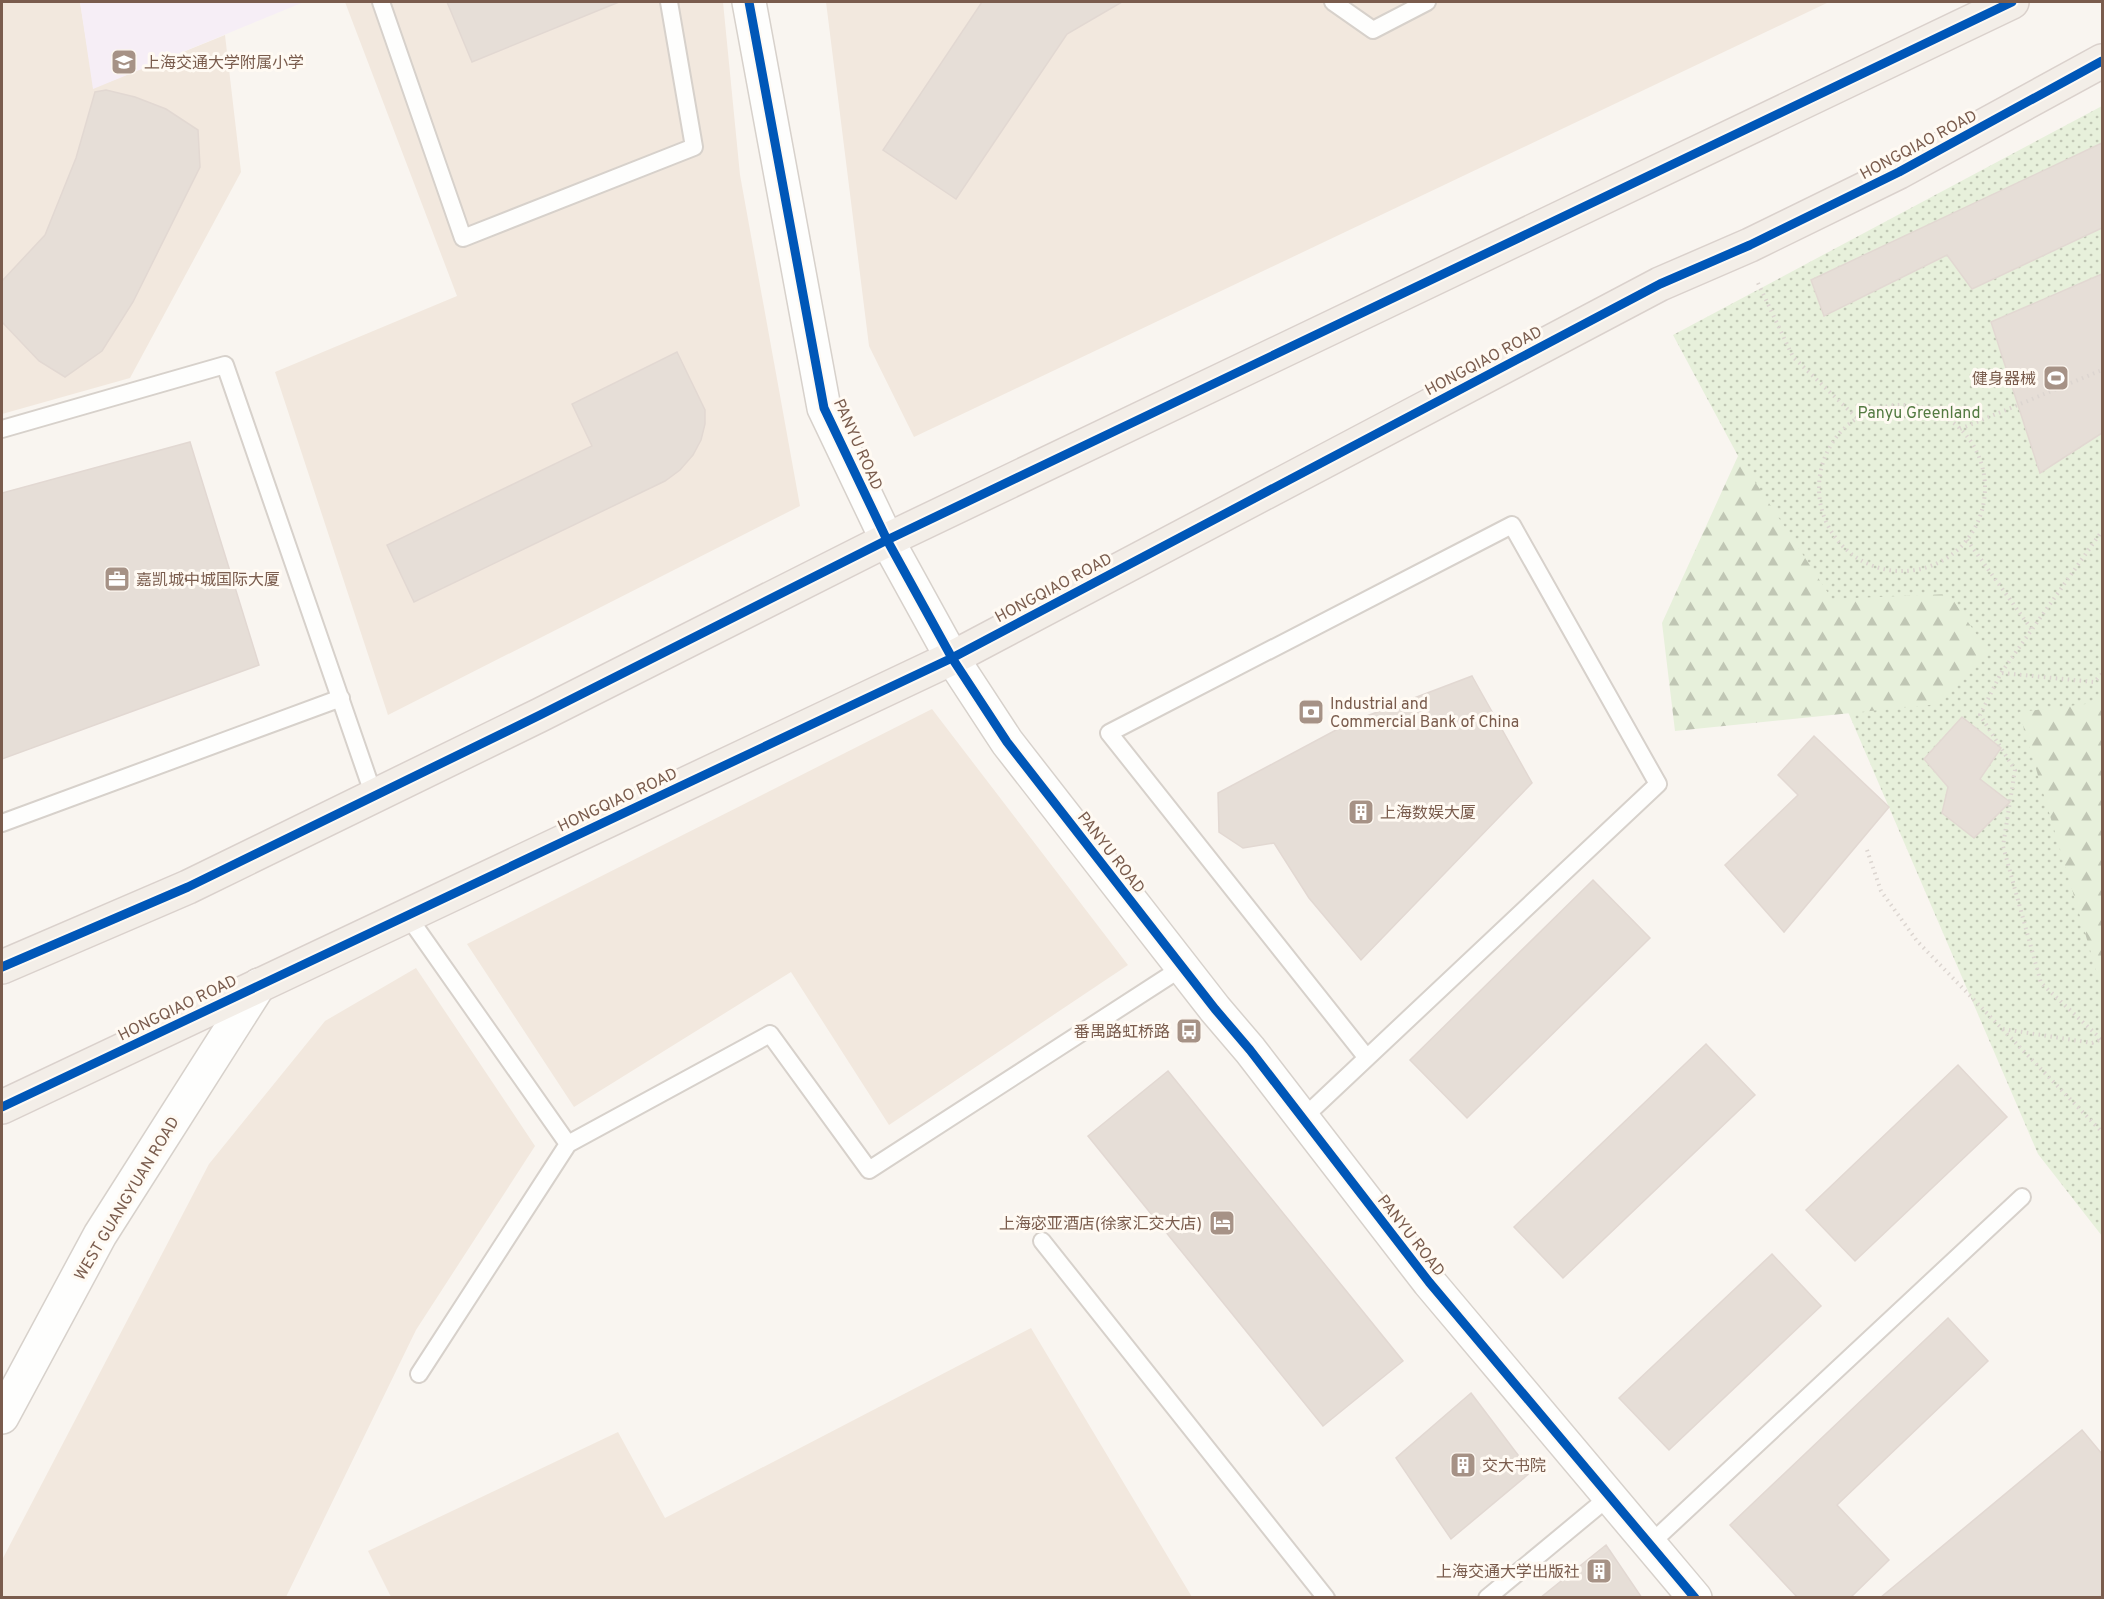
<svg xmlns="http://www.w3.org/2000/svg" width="2104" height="1599" font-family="Overpass,'Noto Sans SC',sans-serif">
<defs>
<pattern id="grass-dots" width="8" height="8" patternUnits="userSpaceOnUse" patternTransform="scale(1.5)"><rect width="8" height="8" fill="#e7f0db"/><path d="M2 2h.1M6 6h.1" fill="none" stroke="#c0c6b4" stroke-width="1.8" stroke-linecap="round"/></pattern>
<pattern id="forest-firs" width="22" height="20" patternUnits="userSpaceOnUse" patternTransform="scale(1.5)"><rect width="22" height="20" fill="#e7f0db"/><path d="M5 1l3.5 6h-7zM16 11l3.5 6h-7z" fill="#c0c6b4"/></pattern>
</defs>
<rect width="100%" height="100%" fill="#f9f5f0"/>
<path fill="#f2e8de" d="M2,2H80L94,88L225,35L241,172L130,378L2,414Z
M345,2H723L740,175L800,506L388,715L275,372L457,296Z
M826,2H1829L914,437L869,346Z
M932,709L1128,965L889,1125L791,972L574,1107L467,944Z
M416,968L535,1146L416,1330L286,1597H2V1560L209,1164L325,1021Z
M1031,1328L1192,1597H391L368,1551L618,1432L665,1518Z"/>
<path fill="#f6eef6" d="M80,2H304L93,89Z"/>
<path fill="url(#grass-dots)" d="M2102,106V1236L2038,1154L1738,456L1673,335Z"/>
<path fill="url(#forest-firs)" d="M1738,456L1832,599L1949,594L1987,650L1939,704L1675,731L1662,623Z
M2102,702V975L2097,973L2019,712Z"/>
<path fill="#e6ded7" stroke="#e2d8d2" stroke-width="1.5" d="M447,2H619L472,62Z
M982,2H1122L1067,34L956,199L883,150Z
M106,90L135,97L166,109L198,130L200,167L133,302L102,351L65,377L39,361L2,322V281L45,235L76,158L95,92Z
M2102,143V228L1972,289L1947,255L1824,316L1811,280Z
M2102,274V433L2040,473L1991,322Z
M677,352L705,410V424L701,440L693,455L680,470L665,481L414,602L387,545L592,446L572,404Z
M190,442L259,665L2,759V493Z
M1472,676L1532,783L1361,960L1309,898L1274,843L1243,848L1219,832L1218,793L1351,722Z
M1962,717L2001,748L1980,779L2010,802L1974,838L1942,813L1948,787L1924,759Z
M1814,736L1889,807L1784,932L1725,865L1798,795L1778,775Z
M1593,880L1650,938L1467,1118L1410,1060Z
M1706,1044L1755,1095L1563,1278L1514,1227Z
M1958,1065L2007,1117L1855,1261L1806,1210Z
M1168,1071L1403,1361L1323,1426L1088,1136Z
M1772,1254L1821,1306L1669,1450L1619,1398Z
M1948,1318L1988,1361L1837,1505L1889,1560L1850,1598H1798L1730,1525Z
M1471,1393L1531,1472L1451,1539L1396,1458Z
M2082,1430L2102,1454V1594L2098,1598H1880Z
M1606,1545L1642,1598H1540Z"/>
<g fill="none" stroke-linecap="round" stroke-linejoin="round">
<g stroke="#d7d1cb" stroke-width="20">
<path id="service" d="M381,2L463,238L694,147L669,2
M1333,2L1373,30L1427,2
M2,429L225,365L374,796
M2,823L341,698
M407,915L568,1144L419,1374
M1302,1119L1658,784L1512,525L1109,733L1367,1058
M568,1144L770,1034L869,1170L1183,967
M1042,1241L1326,1598
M1650,1544L2022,1197
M1487,1598L1610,1496"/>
</g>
<g stroke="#d7d1cb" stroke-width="36">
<path id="minor" d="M2,1417L100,1235L259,985"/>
</g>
<g stroke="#d7d1cb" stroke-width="36">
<path id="tertiary" d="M749,2L824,408L887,540L952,658L1007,742L1215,1009L1250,1050L1429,1282L1695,1598"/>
</g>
<g stroke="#dad1cc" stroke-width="36">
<path id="primary" d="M2,967L188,887L540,715L887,540L2012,2
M2,1107L952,658L1660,284L1750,245L1899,172L2102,61"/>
</g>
<path stroke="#dcd5d0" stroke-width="4" stroke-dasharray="1.5 4.5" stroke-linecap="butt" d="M1758,283L1793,357L1857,418
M1819 488a83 83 0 1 1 166 0a83 83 0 1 1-166 0Z
M1960,429L2102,370
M1967,540L2032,630
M2002,673L2094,682L2102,674
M1867,850L1881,891L1917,941L2102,1132
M2003,1029L2092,1043L2102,1039
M2101,1039L2041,983L2003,846L2015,770L1980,715L2001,673L2102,531"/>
<use href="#service" stroke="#fefefd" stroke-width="16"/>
<use href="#minor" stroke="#fefefd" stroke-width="33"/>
<use href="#tertiary" stroke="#fefefd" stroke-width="33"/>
<use href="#primary" stroke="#f3eee8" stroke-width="33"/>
<g stroke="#fffaf3" stroke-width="13">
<path id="cycleway" d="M749,2L824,408L887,540L952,658L1007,742L1215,1009L1250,1050L1429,1282L1695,1598
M2,967L188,887L540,715L887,540L2012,2
M2,1107L952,658L1660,284L1750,245L1899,172L2102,61"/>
</g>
<use href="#cycleway" stroke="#0057b8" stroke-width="9"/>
</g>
<defs>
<g id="school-square" transform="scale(1.35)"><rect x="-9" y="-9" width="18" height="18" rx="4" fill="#a69286" stroke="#fffaf3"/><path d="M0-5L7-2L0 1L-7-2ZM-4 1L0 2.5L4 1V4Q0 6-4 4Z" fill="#fff"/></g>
<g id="stadium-square" transform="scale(1.35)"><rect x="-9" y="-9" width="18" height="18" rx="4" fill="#a69286" stroke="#fffaf3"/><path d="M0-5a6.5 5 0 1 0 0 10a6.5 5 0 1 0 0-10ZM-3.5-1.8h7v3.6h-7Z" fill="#fff"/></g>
<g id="office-square" transform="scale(1.35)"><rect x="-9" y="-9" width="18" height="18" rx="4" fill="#a69286" stroke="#fffaf3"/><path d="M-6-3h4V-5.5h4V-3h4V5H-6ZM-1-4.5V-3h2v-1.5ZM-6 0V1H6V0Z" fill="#fff"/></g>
<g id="bank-square" transform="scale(1.35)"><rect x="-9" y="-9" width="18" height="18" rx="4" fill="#a69286" stroke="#fffaf3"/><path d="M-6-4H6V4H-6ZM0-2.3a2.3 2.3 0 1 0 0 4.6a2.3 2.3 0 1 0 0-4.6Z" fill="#fff"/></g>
<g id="building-square" transform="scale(1.35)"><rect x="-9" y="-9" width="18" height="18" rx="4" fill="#a69286" stroke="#fffaf3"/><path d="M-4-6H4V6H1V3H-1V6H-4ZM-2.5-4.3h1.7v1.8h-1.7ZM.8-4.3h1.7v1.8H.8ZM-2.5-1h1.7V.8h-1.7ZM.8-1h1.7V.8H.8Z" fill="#fff"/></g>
<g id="bus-square" transform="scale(1.35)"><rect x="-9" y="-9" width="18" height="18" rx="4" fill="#a69286" stroke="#fffaf3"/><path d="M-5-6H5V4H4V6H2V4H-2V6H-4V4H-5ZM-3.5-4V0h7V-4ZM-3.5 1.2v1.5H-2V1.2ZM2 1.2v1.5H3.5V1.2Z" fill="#fff"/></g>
<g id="hotel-square" transform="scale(1.35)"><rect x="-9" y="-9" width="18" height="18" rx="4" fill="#a69286" stroke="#fffaf3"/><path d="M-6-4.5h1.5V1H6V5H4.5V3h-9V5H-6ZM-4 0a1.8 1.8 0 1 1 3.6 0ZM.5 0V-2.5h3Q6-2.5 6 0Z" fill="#fff"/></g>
</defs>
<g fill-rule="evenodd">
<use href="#school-square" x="124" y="62"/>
<use href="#stadium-square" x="2056" y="378"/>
<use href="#office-square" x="117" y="579"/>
<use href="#bank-square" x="1311" y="712"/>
<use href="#building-square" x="1361" y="812"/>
<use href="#bus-square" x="1189" y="1031"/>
<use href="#hotel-square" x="1222" y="1223"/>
<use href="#building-square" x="1463" y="1465"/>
<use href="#building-square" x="1599" y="1571"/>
</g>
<g text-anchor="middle" stroke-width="6" stroke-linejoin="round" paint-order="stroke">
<g font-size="16" fill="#7a5c4d" stroke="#fffaf3" text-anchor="start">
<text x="144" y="68">上海交通大学附属小学</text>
<text x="2036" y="384" text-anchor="end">健身器械</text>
<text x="136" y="585">嘉凯城·中城国际大厦</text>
<text x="1330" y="709">Industrial and<tspan x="1330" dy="18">Commercial Bank of China</tspan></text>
<text x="1380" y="818">上海数娱大厦</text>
<text x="1170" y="1037" text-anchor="end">番禺路虹桥路</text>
<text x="1202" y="1229" text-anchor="end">上海宓亚酒店(徐家汇交大店)</text>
<text x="1482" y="1471">交大书院</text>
<text x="1580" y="1577" text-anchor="end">上海交通大学出版社</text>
</g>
<g font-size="16" fill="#7a5c4d" stroke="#fffaf3">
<text transform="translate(1918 144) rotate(-28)" y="6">HONGQIAO ROAD</text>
<text transform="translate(1483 360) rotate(-28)" y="6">HONGQIAO ROAD</text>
<text transform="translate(859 444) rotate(66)" y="6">PANYU ROAD</text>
<text transform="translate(1053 587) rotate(-28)" y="6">HONGQIAO ROAD</text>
<text transform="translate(617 799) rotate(-25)" y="6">HONGQIAO ROAD</text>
<text transform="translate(1112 852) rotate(52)" y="6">PANYU ROAD</text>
<text transform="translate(177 1007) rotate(-26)" y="6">HONGQIAO ROAD</text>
<text transform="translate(126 1198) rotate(-59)" y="6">WEST GUANGYUAN ROAD</text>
<text transform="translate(1412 1235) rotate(52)" y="6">PANYU ROAD</text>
</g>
<g font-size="16" fill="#537a41" stroke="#fffaf3">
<text x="1919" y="418">Panyu Greenland</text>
</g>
</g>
<rect width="2104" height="1599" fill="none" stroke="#7a5c4d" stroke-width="6"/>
</svg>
